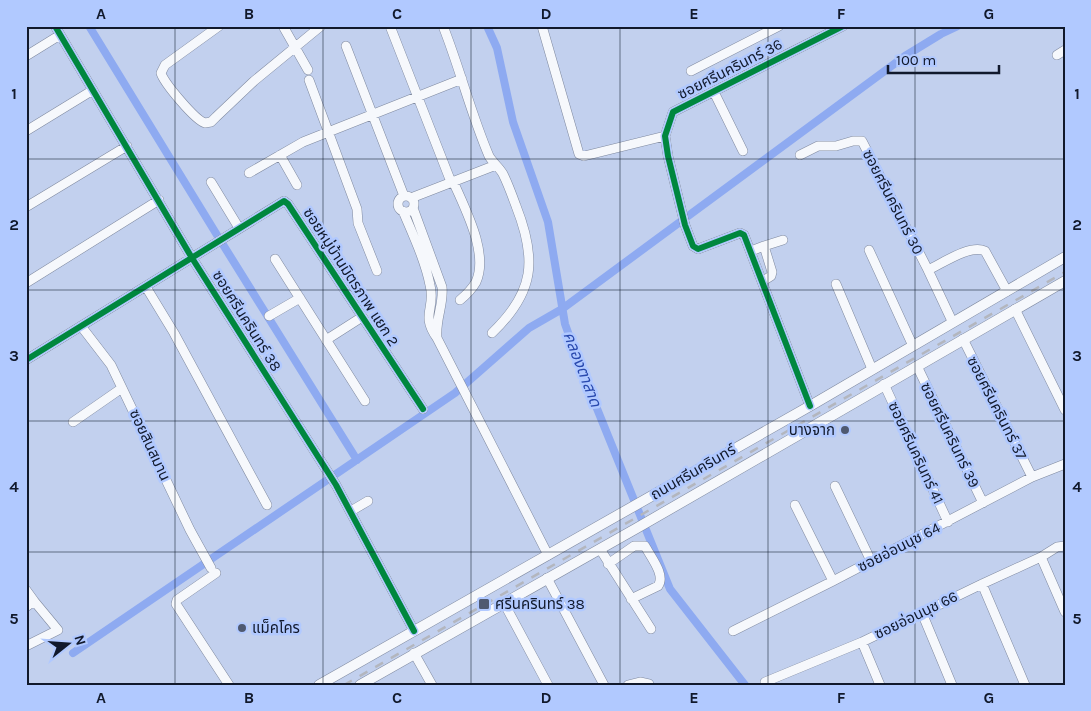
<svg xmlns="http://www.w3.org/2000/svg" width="1091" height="711" font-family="Karla,'Noto Sans Thai',sans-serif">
<rect width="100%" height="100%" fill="#c2d0ee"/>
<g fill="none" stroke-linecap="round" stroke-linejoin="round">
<path stroke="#8eaaf1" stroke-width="8" d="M89,26L217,235L357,460
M487,26L497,48L513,122L548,222L565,324L583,374L670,589L745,685
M73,653L455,393L529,328L562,309L905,56L941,34L958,26"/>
<g stroke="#7f899f" stroke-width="10">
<path id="minor" d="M55,26L192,258L336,485L414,631
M219,26L165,65L161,73C164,83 195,120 205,123L211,122L216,117L254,81L321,26
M283,26L308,70
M390,26L451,182
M443,26C460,69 471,114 489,156C493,163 499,167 503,174C508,184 512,195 516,206C537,259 535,292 492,333
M542,26L579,154L584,156L665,136
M346,46L404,196
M1057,55L1065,50
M26,56L60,35
M691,71L779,26
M309,80L357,209L358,223L377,271
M714,92L743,151
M26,131L93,90
M280,155L297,185
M800,155L818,146H836L853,141H862L928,270L952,321
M249,173L303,142L462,79
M453,181C465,209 489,253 476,282C472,289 466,295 460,300
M211,182L239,228
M398 204a8 8 0 1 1 16 0a8 8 0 1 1-16 0Z
M411,198L496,165
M26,207L127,146
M413,208L442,287C444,304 435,320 437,338
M403,211C413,235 425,260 430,285C436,309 420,314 437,338L548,555
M764,246L783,240
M869,250L912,344
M751,251L764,246L772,272L771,276L763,281
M275,259L365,401
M928,270C943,263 970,244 985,251L1007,291
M26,283L159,200
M836,284L872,369
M146,287L174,333L267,505
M1015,309L1065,410
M269,316L300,298
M81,326L111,365L190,530L211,568
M963,339L1032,477
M326,340L362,317
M26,360L284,201L288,204L423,409
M917,366L983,503
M884,384L948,522
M810,406L744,235L740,233L698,249L693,246L685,225L668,156L665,136L673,112L843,26
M73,422L122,388
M835,486L871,561
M795,505L833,581
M351,511L368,501
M600,549L651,629
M1041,557L1065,612
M608,564L634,546H645C650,556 666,575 658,586L631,599
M216,573L177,600L176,604L229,685
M547,578L604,685
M982,584L1025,685
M26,590L34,601
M504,603L548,685
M26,607L34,601L58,630L26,646
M922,613L952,685
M733,631L833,581L1032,477L1065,464
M862,642L880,685
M414,653L432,685
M765,682L862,642L982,584L1041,557L1057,547L1065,546
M628,685L640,682L649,684"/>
</g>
<g stroke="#7f899f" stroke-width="11">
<path id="major" d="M319,685L810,406L1065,257
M360,685L637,528L1065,281"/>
</g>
<use href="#minor" stroke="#f6f8fc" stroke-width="9"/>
<use href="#major" stroke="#f6f8fc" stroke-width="10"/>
<path stroke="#b3b6be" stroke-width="2.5" stroke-dasharray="9 9" stroke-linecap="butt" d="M344,685L1065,272"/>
<g stroke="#b1c9ff" stroke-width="9">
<path id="cycleway" d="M55,26L192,258L336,485L414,631
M26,360L284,201L288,204L423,409
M810,406L744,235L740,233L698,249L693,246L685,225L668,156L665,136L673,112L843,26"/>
</g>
<use href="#cycleway" stroke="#00873e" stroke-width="6"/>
</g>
<path fill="none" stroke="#11192c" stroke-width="1" stroke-opacity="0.55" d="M175,26V685M323,26V685M471,26V685M620,26V685M768,26V685M915,26V685M26,159H1065M26,290H1065M26,421H1065M26,552H1065"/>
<g fill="#4f5970" stroke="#b1c9ff" stroke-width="2">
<circle cx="845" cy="430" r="5"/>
<rect x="478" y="598" width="12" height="12" rx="2.5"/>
<circle cx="242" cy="628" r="5"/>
</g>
<g text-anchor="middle" stroke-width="5" stroke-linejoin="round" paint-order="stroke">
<g font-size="15" fill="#11192c" stroke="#b1c9ff">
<text transform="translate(730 69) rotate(-27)" y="5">ซอยศรีนครินทร์ 36</text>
<text transform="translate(893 202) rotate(63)" y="5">ซอยศรีนครินทร์ 30</text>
<text transform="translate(351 277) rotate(57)" y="5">ซอยหมู่บ้านมิตรภาพ แยก 2</text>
<text transform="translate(247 321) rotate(58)" y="5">ซอยศรีนครินทร์ 38</text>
<text transform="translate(997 408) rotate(63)" y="5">ซอยศรีนครินทร์ 37</text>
<text transform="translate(950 435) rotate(64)" y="5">ซอยศรีนครินทร์ 39</text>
<text transform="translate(150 445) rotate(65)" y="5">ซอยสินสมาน</text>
<text transform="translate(916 453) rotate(65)" y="5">ซอยศรีนครินทร์ 41</text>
<text transform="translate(693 472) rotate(-30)" y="5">ถนนศรีนครินทร์</text>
<text transform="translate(899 547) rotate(-27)" y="5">ซอยอ่อนนุช 64</text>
<text transform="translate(916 615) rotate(-26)" y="5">ซอยอ่อนนุช 66</text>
</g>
<g font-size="15" fill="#11192c" stroke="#b1c9ff" text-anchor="start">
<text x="835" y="435" text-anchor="end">บางจาก</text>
<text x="495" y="609">ศรีนครินทร์ 38</text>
<text x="252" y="633">แม็คโคร</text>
</g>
<g font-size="16" font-style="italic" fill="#2949ae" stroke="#b1c9ff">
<text transform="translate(583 369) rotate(69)" y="6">คลองตาสาด</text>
</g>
</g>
<rect width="1091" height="711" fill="none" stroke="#b1c9ff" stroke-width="55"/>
<g transform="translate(68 644) rotate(73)" stroke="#b1c9ff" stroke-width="4" paint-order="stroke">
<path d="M0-4L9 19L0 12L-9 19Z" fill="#11192c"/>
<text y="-8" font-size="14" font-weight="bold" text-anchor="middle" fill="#11192c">N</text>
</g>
<path d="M888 65v8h111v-8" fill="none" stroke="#11192c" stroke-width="2.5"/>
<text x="896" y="65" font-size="15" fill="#11192c" stroke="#b1c9ff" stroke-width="4" paint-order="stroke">100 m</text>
<rect x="28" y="28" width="1036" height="656" fill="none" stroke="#11192c" stroke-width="2"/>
<g font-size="16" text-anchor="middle" font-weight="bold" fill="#11192c">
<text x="101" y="19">A</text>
<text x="249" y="19">B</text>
<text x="397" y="19">C</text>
<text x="546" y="19">D</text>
<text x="694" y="19">E</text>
<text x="841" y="19">F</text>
<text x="989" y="19">G</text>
<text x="14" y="99">1</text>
<text x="1077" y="99">1</text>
<text x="14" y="230">2</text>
<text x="1077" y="230">2</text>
<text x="14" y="361">3</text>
<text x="1077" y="361">3</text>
<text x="14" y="492">4</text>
<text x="1077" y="492">4</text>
<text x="14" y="624">5</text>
<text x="1077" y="624">5</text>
<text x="101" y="703">A</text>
<text x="249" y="703">B</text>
<text x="397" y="703">C</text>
<text x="546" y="703">D</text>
<text x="694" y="703">E</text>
<text x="841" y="703">F</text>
<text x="989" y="703">G</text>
</g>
</svg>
